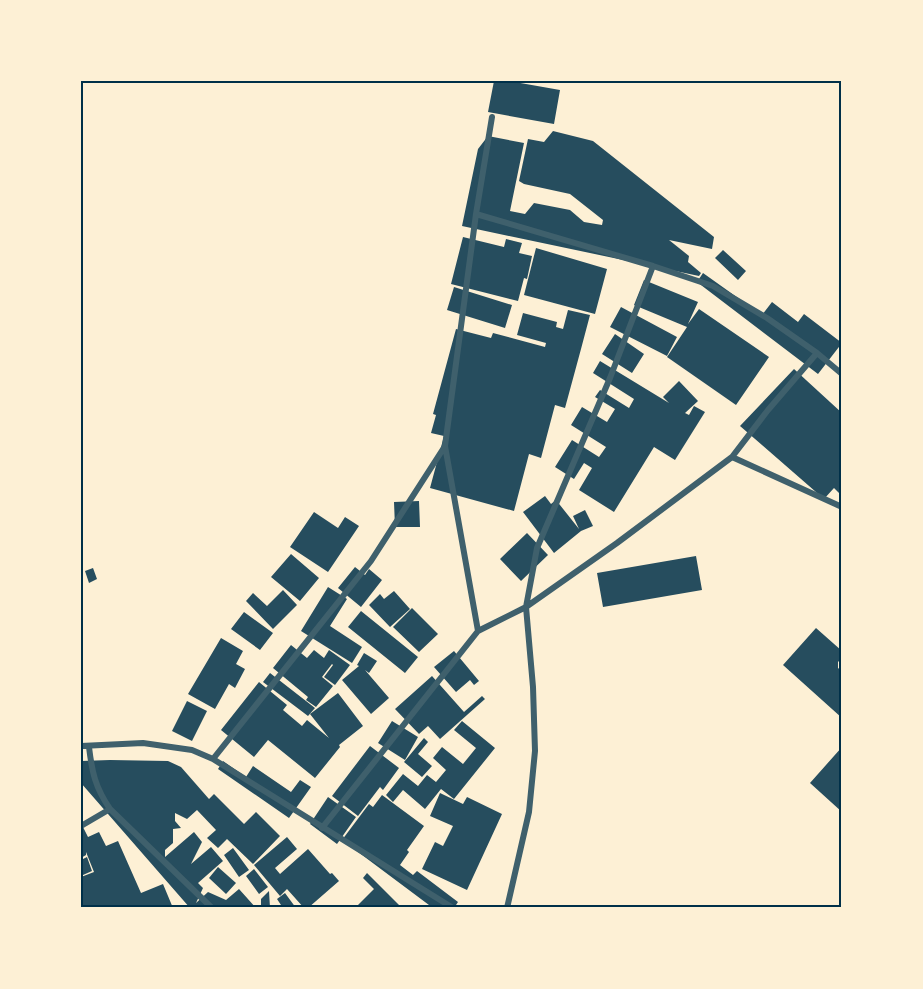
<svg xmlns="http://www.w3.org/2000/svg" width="923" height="989" font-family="Inter,sans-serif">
<rect width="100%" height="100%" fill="#fdf0d5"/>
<path fill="#264d5e" d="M494,81H509L560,90L554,124L488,112Z
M553,131L593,141L714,237L712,249L669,240L689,256L688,262L701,273L699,276L462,226L478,149L488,136L524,143L510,211L525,214L534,203L570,210L584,222L602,225L603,220L570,194L524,184L519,181L528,139L544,142Z
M463,237L504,247L506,239L522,243L519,253L532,256L527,279L524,278L518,301L451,284Z
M536,248L607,269L595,314L524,295Z
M723,250L746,271L738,280L715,258Z
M703,273L762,315L772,302L798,322L804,314L842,343L818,374L697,282Z
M644,280L698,302L688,324L699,309L769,357L736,405L667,357L687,327L634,305Z
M454,287L512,305L505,328L447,310Z
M621,307L677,337L667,356L610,327Z
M568,310L590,315L581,349L565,408L555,405L541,458L529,454L514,511L430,488L444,436L431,433L436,415L433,414L456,329L491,338L493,333L545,347L546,343L517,335L523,313L557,322L556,327L563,329Z
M615,334L644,354L632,373L602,354Z
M600,361L669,403L663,397L679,381L698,401L685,413L689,415L694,406L705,412L675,460L654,447L614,512L579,490L592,468L584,463L574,479L555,467L572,440L599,457L606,447L571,425L582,407L607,422L615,409L595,397L600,390L629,408L634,399L593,373Z
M794,369L842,413V496L834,488L824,499L740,426Z
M545,496L551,504L556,500L579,529L573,516L585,510L593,526L581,531L554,553L523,512Z
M419,501L420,527H395L394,502Z
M314,512L338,528L345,517L359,526L328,572L290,547Z
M527,533L548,555L521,581L500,559Z
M291,554L319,578L300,601L271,577Z
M696,556L702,590L603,607L597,573Z
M355,567L365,575L369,569L382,580L361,607L338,588Z
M93,568L97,579L89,583L85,571Z
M328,587L347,599L330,626L362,647L352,663L301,631Z
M283,590L297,605L273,629L246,601L253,593L267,606Z
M394,591L410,609L390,627L369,605L380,594L384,599Z
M412,608L438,634L419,652L393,627Z
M361,611L418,657L405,673L348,627Z
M244,612L273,633L260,650L231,629Z
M816,628L842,651V658L838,662V668L842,671V718L783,665Z
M221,638L243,651L236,664L245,669L235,688L229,684L215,709L188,694Z
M291,645L307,658L314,650L324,658L329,650L350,665L335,685L324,677L333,665L332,664L322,677L333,686L316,707L306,700L308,697L273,668Z
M454,651L479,681L474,685L470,680L456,692L434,667Z
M364,653L377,661L369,673L365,670L389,698L371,714L342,680L359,666L357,665Z
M270,673L315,708L308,716L263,682Z
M432,676L464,712L482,696L485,699L440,739L428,726L419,734L395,709Z
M259,682L287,705L283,710L302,726L307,720L329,738L310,714L338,693L363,726L339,745L340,747L315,778L268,740L254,757L221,730Z
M187,701L207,711L192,741L172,731Z
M392,721L418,737L405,760L378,743Z
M462,721L495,748L454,799L441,789L425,809L403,790L393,802L386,795L403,774L418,786L427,775L436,782L446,770L433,758L442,747L463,764L476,748L454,730Z
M424,738L428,742L418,754L432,766L422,777L404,762Z
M370,746L399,768L383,790L380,787L358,816L332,796Z
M842,747V812L810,783Z
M110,760L168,761L181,767L209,799L214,794L244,824L256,812L280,836L253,864L227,839L218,848L207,838L216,830L197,810L187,819L175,813V821L181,828L173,829V843L165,850V857L194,832L202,842L191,864L211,847L223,861L198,883L203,888L196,903L208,892L226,900L239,889L256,908H190L81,783V761Z
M223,761L246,777L253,766L291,792L300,780L311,787L289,818L218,769Z
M440,793L463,804L467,797L502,814L467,890L422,869L435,842L443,846L453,826L430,816Z
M382,795L424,826L407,850L409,852L400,865L413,875L417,871L458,902L454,908H433L342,840L369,804L373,807Z
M328,797L356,817L337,844L310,824Z
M81,823L88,837L99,832L106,846L118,841L141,893L163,884L173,908H81V877L94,872L86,852V855L81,858Z
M287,837L297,849L275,868L280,874L308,849L330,874L332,873L339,881L308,908H304L287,889L280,896L254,865Z
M233,848L249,870L239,877L224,855Z
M87,857L92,871L83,875L81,860Z
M218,867L236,883L226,894L209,878Z
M254,869L268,887L259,894L246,876Z
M367,873L399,905L397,908H355L374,889L363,878Z
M269,891L270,908H261V899Z
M285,893L296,908H283L277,899Z"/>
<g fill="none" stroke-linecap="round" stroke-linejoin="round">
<path stroke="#3f606c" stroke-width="6" d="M476,214L653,266L713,286L767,318L817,353L842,374
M445,446L478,631
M732,457L842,507
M81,746L143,743L192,750L213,759L453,908
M89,747C92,772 95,787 110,809L212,908
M213,759L371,561L445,446L476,214L492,117
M81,826L110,809
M322,828L478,631L526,607L617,543L732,457L768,410L817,353
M507,908L529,812L535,751L533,687L526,607L537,548L610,378L653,266"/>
</g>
<rect width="923" height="989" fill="none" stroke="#fdf0d5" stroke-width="165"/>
<rect x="82" y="82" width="758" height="824" fill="none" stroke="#003049" stroke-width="2"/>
</svg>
